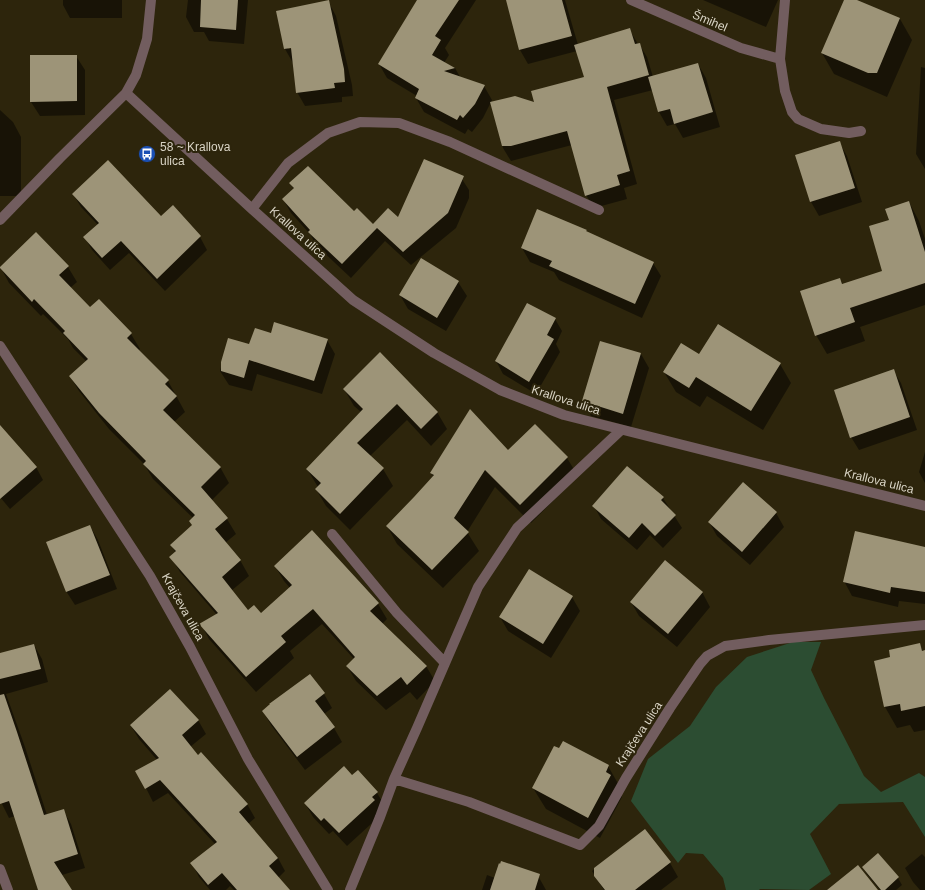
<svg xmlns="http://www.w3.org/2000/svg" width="925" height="890" font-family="Helvetica,sans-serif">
<rect width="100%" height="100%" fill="#2d250c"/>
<path fill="#2c4d32" d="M793,642H821L811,670L824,698L864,776L881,792L919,773L925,777V837L903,802L839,804L810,834L831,874L809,890L760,889L759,890H726L723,878L703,854L686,853L678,863L631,801L648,759L690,726L716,687L747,657Z"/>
<path fill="#0007" fill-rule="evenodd" d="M63,0H122V18H70L63,5Z
M188,0H248L244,44L209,41L204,32H194L186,17Z
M419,0H476L445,48L449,55L444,63L455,68L460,77L484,86L492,100L483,118L472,132L468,129L465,134L424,112L416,98L417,96L387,78L379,64Z
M510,0H565L578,45L629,29L638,44H639L647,57L653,77L698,64L706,78L720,127L683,138L675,124L667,126L659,112L653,90L614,100L637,184L624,188L627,199L594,208L586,195L572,145L511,161L503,148L491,103L535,104L585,78L577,51L528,64L520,50L507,1Z
M703,0H778L766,27Z
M845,0H855L900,19L912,40L887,97L834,74L822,53Z
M328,1L336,16L352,85L353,96L342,97V102L305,106L297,92L293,63L285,49L277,12ZM288,47L296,48L288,49Z
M76,56L85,70V115L40,116L31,102Z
M921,67L925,68V169L916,154Z
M0,110L13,122L21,137V196H0Z
M839,142L847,156L862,202L819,216L811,202Z
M460,176L469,190V198L456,228L411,265L385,241L351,278L317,246L310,234L291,213L283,199L294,189L290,183L354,212L373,226L398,218Z
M73,194L161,218L200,237L207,250L165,291L129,253L110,270L92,250L85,238L98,225L81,207Z
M909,202L919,221L925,239V305L860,327L865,341L827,354L816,335L840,279L843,285L883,272L890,221Z
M586,231L587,233L653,263L661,276L642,318L559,280L554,272L530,262L522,248Z
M68,267L77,282L70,288L90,309L99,300L131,334L140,349L138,351L168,381L185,412L174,422L220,467L229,483L211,501L227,519L236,534L225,543L240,560L249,576L231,591L247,612L261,614L290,588L284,581L275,566L378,604L387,619L382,624L426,666L435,681L417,700L410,692L386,710L356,681L347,666L354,659L322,624L290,651L294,658L256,692L209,639L201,624L217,615L180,572L171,557L176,553L171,545L192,526L193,518L153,479L144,464L109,429L79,391L70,376L87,362L73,348L68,339L43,314L41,316L9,283L1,268Z
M458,282L467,296L446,331L408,309L400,295Z
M555,319L562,331L556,344L560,352L536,394L503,374L496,361Z
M271,334L327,340L335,354L322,394L257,374L252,391L229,385L220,371L228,342L250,345Z
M641,354L649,368L631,427L591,416L583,401Z
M699,356L780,364L791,383L763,430L707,396L700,407L676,392L664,372Z
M893,370L901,383L917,430L859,450L851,437Z
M344,389L437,412L447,429L431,446L407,420L370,456L383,469L393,486L350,530L326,506L316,489L318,487L307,469L361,412L354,406Z
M535,425L567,458L578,476L531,523L495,487L467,532L479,551L443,588L397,544L387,526L434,477L431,473L507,452Z
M0,433L36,467L43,480L10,509L0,497Z
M925,452V483L919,472Z
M663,498L682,528L663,548L650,535L637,550L601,519L594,506Z
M776,513L784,527L750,565L717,536L709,522Z
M90,526L98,540L117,589L75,605L66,591Z
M925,548V604L899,601L898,607L852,596L844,581Z
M702,592L710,607L677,647L639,616L631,602Z
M572,597L580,611L551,658L508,631L500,617Z
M34,645L42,659L48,682L6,694L25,747L47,815L63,810L71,824L85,868L62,875L70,890H39L15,816L9,818L0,800V660Z
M919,645L923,652L925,651V730L914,732L910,725L897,728L885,707L875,662L891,658Z
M324,694L332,708L324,714L334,728L342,742L305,770L271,725L263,711Z
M198,720L206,734L190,747L198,756L247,804L255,818L248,824L278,858L285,871L278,878L289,890H234L230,886L226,890H210L199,877L192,863L215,844L168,793L153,802L146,788L157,760L139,739L131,726Z
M559,750L608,766L620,787L619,791L622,797L600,838L546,809L533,788Z
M352,777L377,793L385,806L382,814L347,846L333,831L329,834L313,817L305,803Z
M644,830L670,863L678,877L661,890H604L592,871Z
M878,854L898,878L902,885L896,890H880L867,874L863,867Z
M922,854L925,857V890H920L913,882L905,868Z
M537,874L546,890H482L487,875L495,878Z"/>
<path fill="#9d9478" d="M201,0H238L236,30L200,27Z
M329,0L344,69L345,82L334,83L335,88L296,93L291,48L284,49L276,11Z
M417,0H459L435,36L441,40L432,55L455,68L444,71L485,85L475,104L463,118L460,115L457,120L415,98L419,89L378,64Z
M506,0H562L572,36L519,50Z
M844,0H857L900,18L877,73H868L821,53Z
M630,28L635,44L640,43L649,75L607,87L630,171L617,175L620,185L585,196L567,131L511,146H502L490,102L515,96L534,102L531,91L584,77L574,45Z
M30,55H77V101L30,102Z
M698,63L713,112L674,124L670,109L658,112L648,77Z
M840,141L855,188L810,202L795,155Z
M424,159L464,176L448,213L403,252L377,228L342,264L308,232L310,230L282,199L294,188L289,183L308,166L354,211L357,208L373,224L388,208L398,217Z
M108,160L161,216L173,205L201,236L157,279L121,241L102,258L83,237L99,223L72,194Z
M909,201L925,252V283L850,308L855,322L815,336L800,291L840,278L842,284L882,271L869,226L889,220L885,209Z
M537,209L587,230L586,231L654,262L635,304L549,266L552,261L521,248Z
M36,232L69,266L59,275L90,307L99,299L132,333L127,338L169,380L165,384L177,396L163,410L221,467L201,487L228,518L215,529L241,560L222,577L248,610L254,605L261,613L292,585L274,566L312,530L379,603L370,611L427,666L407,685L401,677L377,696L346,666L355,657L313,609L281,636L286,642L246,677L199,624L218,613L169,557L176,551L170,545L192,525L189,521L195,515L143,464L146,461L99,413L69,376L88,359L63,333L65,331L34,299L32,302L0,268V267Z
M421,258L459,281L437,318L399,295Z
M527,303L556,318L547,335L554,339L529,382L495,361Z
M274,322L328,339L314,381L249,360L244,378L221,371V362L228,338L249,344L255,328L271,333Z
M718,324L781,363L751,411L696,377L689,388L663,372L681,343L699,354Z
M600,341L641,353L623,414L582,401Z
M380,352L438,412L421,429L397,404L357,443L384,468L340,514L315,489L321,483L306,469L363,409L343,389Z
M894,369L910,417L850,438L834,390Z
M470,409L508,450L535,424L568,457L520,505L485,470L454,518L469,532L432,570L386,526L414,497L434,475L430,473Z
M0,425L37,467L0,499Z
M627,466L664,497L661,500L676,515L655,536L642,523L629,538L592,506Z
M743,482L777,512L742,552L708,522Z
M90,525L110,575L66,592L46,542Z
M855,531L925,547V592L891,587L890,593L843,582Z
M665,560L703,592L668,634L630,602Z
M529,569L573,596L543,644L499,617Z
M920,643L922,651L925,650V706L901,711L900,704L884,707L874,661L890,657L889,650Z
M34,644L41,669L0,679V653Z
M310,674L325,693L315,701L335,727L297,757L262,711L270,704H269Z
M170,689L199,720L182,735L198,755L201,752L248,804L239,812L278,858L269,866L290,890H237L222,873L208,885L190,863L217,842L160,780L145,789L135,771L159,758L130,725Z
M4,694L17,732L44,815L64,809L78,854L54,862L72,890H38L9,801L0,804V695Z
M563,741L609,765L606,772L611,775L588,818L532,788L554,746L559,748Z
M344,766L352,775L358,770L378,792L372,797L375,800L339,833L324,818L321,821L304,803Z
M645,829L671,862L635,890H605L594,876V868Z
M878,853L899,877L885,890H881L862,867Z
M501,861L540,874L535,890H490L499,863L500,864Z
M858,865L878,890H827Z"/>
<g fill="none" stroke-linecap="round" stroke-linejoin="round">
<path stroke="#725d5f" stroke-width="10" d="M151,0L147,39L136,75L126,93L252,209L353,300L434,353L500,390L564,415L925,506
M631,0L741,48L780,59
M785,0L780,59L785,91L792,112L798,119L821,129L849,133L861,131
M252,209L288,163L328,133L360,122L399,123L450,142L599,210
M0,220L60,158L126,93
M0,346L150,576L190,647L248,759L328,890
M332,534L397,613L445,663
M394,779L469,802L580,845L599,826L626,778L670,708L700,664L707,656L725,646L769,640L925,625
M0,869L8,890
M350,890L380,817L394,779L417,728L478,587L517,528L621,430"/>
</g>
<defs>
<g id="bus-disc" transform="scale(0.9)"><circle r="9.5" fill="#1a4fb4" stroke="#2d250c"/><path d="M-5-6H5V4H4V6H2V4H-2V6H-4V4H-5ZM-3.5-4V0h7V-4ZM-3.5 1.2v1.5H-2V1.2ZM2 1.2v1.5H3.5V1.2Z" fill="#fff"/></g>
</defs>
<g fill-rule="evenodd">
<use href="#bus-disc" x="147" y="154"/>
</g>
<g text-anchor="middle" stroke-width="4" stroke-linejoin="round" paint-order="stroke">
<g font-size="12" fill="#d9d4c5" stroke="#2d250c">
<text transform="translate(710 21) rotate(23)" y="4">Šmihel</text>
<text transform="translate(298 233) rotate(42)" y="4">Krallova ulica</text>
<text transform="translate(566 400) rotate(18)" y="4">Krallova ulica</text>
<text transform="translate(879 481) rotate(14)" y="4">Krallova ulica</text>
<text transform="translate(183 607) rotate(61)" y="4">Krajčeva ulica</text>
<text transform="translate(639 734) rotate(-57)" y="4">Krajčeva ulica</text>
</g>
<g font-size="12" fill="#d9d4c5" stroke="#2d250c" text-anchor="start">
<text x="160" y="151">58 ~ Krallova<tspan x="160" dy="14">ulica</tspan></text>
</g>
</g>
</svg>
